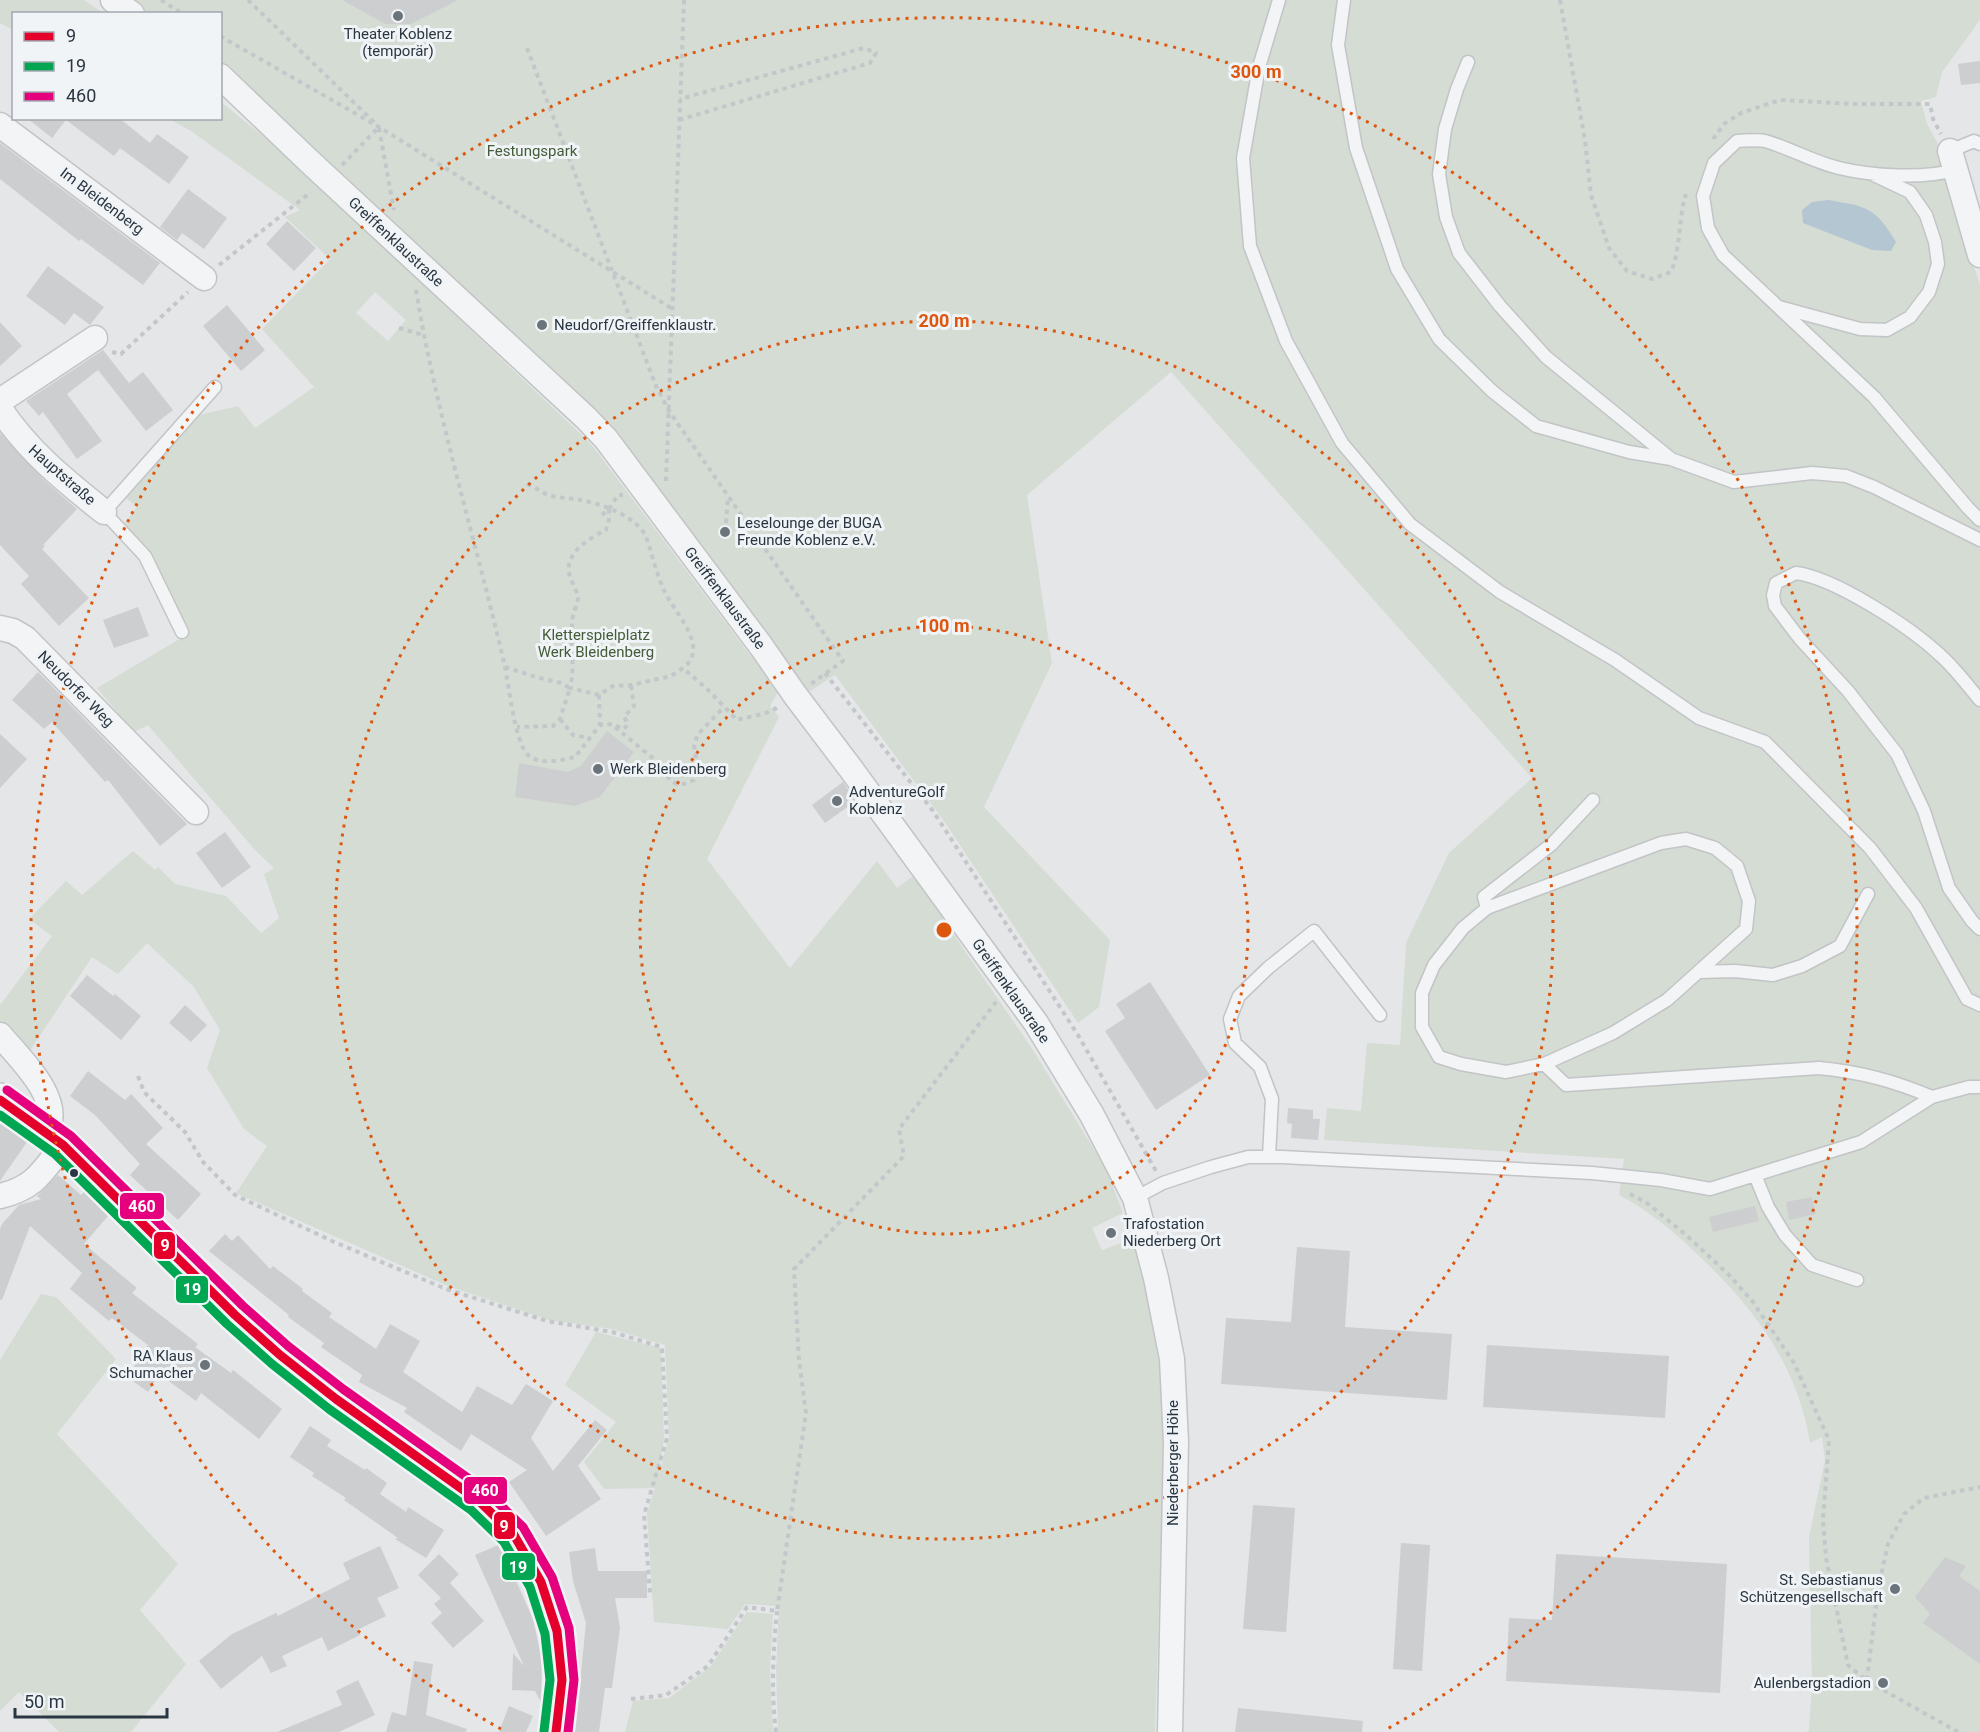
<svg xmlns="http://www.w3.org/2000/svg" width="1980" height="1732" font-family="Roboto,sans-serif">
<rect width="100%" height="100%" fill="#e4e6e8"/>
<path fill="#d5dcd4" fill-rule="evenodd" d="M0,0H84L103,13L14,14L13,30L0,23Z
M121,0H1980V20L1942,72L1936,97L1921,101L1927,124L1944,155L1955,203L1980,285V1732H1805L1809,1731L1812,1683L1809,1537L1825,1460L1822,1437L1810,1443C1798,1365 1752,1305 1696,1253C1672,1230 1648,1210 1619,1195L1624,1159L1324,1140L1327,1108L1361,1111L1367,1043L1400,1045L1406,943L1449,853L1532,778L1171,372L1027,495L1052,663L984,807L1110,940L1099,1007L1078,1023L944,821L835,675L807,693L673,516L221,71L220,14L140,13Z
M221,102L325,187L401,264L591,444L778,692L770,706L779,717L707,859L790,968L877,861L897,888L916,874L949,928L1031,1047L1106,1169L1123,1213L1092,1228L1102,1250L1132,1239L1147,1294L1162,1383L1164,1449L1155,1732H778L776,1670L779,1606L745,1604L728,1629L654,1622L647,1514L655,1488L604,1489L584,1462L616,1422L565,1385L596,1332L661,1348L664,1439L658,1478L669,1437L665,1345L612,1329L549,1320L448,1286L236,1193L267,1146L244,1129L207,1068L220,1030L194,987L147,943L118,974L92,957L29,1052L0,1023V1005L52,936L29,919L66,881L82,895L133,851L155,870L158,867L175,884L226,896L261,933L279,918L264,874L274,868L256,851L148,725L134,732L97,688L188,634L148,551L125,523L137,507L125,497L199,415L238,406L255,428L314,387L262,329L330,259L285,217L300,210L191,131L169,119L220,118ZM375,292L406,320L388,341L356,313Z
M41,1294L56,1297L116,1359L57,1434L178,1564L140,1610L186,1664L131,1732H59L19,1692L0,1711V1360Z
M747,1612L773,1614L770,1670L773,1732H625L633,1701L669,1698L711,1666Z"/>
<path fill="#b3c6d2" d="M1829,200C1868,207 1875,207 1896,242L1891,251L1872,250L1803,223L1802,210L1812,202Z"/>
<path fill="#ccced0" d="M342,0H458L411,24H385Z
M1980,61V83L1961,85L1958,64Z
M27,118H119L150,143L157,134L189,157L169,184L120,148L114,156L66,120L52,138Z
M0,143L160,263L143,285L81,239L79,241L0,179Z
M188,189L227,218L204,249L182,233L177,240L160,227Z
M287,221L316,248L294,271L266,244Z
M48,266L104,307L90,325L74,313L65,325L26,296Z
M227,305L265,350L241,371L203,326Z
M0,322L22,346L0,366Z
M103,350L129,383L143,372L173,410L146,431L98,370L67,394L102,441L77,459L43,412L39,416L26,401Z
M0,433L45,481L77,509L43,545L45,546L42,549L89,598L59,626L21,584L29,576L0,545Z
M138,607L149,636L114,648L103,620Z
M38,672L47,681L187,824L160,846L108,780L105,782L52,722L44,729L12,700Z
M607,731L634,752L600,797L575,806L515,797L519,763L568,772L581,766Z
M0,734L27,759L0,788Z
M843,782L856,801L825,823L812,805Z
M225,832L251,867L222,888L196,853Z
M87,975L113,996L115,994L141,1016L121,1040L70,996Z
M1150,982L1210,1075L1156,1110L1105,1031L1125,1018L1116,1004Z
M185,1005L207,1025L191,1042L169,1023Z
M88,1071L125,1100L131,1094L163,1128L146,1144L201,1194L178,1220L130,1175L140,1164L95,1115L70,1096Z
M1288,1108L1313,1110V1119H1320L1318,1140L1291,1138L1292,1124L1287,1123Z
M0,1123L27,1142L0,1181Z
M58,1175L81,1195L84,1192L108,1216L84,1244L137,1288L132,1293L198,1344L195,1347L231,1373L233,1370L282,1409L259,1439L201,1393L196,1401L159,1374L148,1392L127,1377L148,1345L112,1318L109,1321L70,1289L82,1273L30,1226L2,1300H0V1229L2,1224L19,1205L41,1199L37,1196Z
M1812,1197L1816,1214L1789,1220L1786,1202Z
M1755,1206L1759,1221L1713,1232L1709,1217Z
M225,1234L232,1241L238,1235L270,1269L273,1266L303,1289L302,1291L332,1313L329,1317L376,1349L390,1324L420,1341L403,1372L462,1412L477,1386L512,1405L526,1384L553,1401L531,1438L553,1471L595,1420L607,1430L578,1466L601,1499L546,1536L509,1482L527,1470L471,1434L461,1451L404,1412L407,1408L359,1382L362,1375L321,1347L324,1343L288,1317L289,1315L209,1251Z
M1297,1247L1350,1251L1345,1327L1452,1334L1447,1400L1221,1384L1226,1318L1291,1322Z
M1487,1345L1669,1356L1665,1418L1483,1407Z
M310,1426L331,1440L327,1446L365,1470L366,1468L387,1483L380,1494L406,1512L408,1507L444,1530L426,1558L395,1539L398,1538L344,1500L346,1498L312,1476L314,1473L290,1457Z
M1253,1505L1295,1508L1286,1632L1243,1629Z
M1401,1543L1430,1545L1422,1671L1393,1669Z
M498,1545L508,1563L533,1619L542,1660L541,1702L535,1691L512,1690L513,1653L524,1666L475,1555Z
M380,1546L399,1588L377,1598L386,1616L357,1630L360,1635L328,1651L322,1637L282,1656L287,1666L271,1673L262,1656L221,1689L199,1661L232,1634L276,1613L278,1616L350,1579L343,1563Z
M595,1548L598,1571H647V1598H615L620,1628L612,1688H605L599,1732H575L586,1623L573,1581L569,1552Z
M439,1554L459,1574L450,1583L484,1621L453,1648L431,1623L442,1613L434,1604L441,1598L418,1575Z
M1556,1554L1727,1564L1720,1693L1506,1681L1509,1618L1552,1620Z
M1945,1557L1966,1566L1959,1576L1980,1591V1664L1923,1623L1930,1614L1915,1597Z
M414,1661L433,1664L426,1715L467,1729L466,1732H386L392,1712L406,1716Z
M358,1680L375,1715L339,1732H277L342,1705L336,1691Z
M509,1706L533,1716L526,1732H499Z
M1238,1708L1363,1721L1362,1732H1235Z"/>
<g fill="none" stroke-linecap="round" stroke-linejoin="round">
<g stroke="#c2c4c6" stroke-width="15">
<path id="service" d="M1279,0L1259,67L1243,158L1250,246L1286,341L1342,443L1410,524L1500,592L1615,660L1699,718L1765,742L1870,848L1916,908L1967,999L1980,1005
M1344,0L1338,45L1356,148L1397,269L1439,339L1492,391L1536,426L1629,452L1671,459L1734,482L1812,473L1846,476L1874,487L1980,540
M1468,62L1457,89L1445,129L1439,174L1446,217L1459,253L1500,306L1546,357L1670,458
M1950,151L1974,141L1980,144
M1955,170C1923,179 1872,176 1839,168C1813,162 1790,148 1765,141C1756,139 1745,141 1737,141L1714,163L1703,196L1708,228L1723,255L1874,397L1968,508L1980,520
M1779,307L1860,329L1887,330L1910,317L1929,292L1938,264L1935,242L1926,215L1910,192L1874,175
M182,632L145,556L104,512L215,387
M1980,700C1967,685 1955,668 1940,655C1910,627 1835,578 1796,573L1776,583L1773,595L1775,606L1800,639L1848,691L1897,754L1924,811L1949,888L1972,921L1980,929
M1487,908L1484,897L1552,844L1593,800
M1698,972L1735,971L1773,975L1802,966L1840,946L1868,894
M1544,1064L1506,1072L1461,1064L1439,1057L1422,1027V993L1434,965L1463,928L1487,908L1661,843L1686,839L1715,848L1737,866L1749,901L1746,929L1667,1000L1613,1033L1544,1064L1566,1085L1819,1068C1861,1072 1894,1081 1932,1097
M1269,1157L1272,1099L1260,1067L1235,1043L1230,1019L1239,996L1268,968L1314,931L1380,1015
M1755,1175L1768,1207L1785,1235L1812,1265L1857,1280
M1135,1198L1163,1183L1211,1167L1248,1157H1282L1592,1173L1661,1180L1710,1189L1861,1142L1932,1097L1969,1087H1980"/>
</g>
<g stroke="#c2c4c6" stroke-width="27">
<path id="minor" d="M113,0L132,14
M220,76L310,162L586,418L606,439L761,646L795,695L851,769L1036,1023L1092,1115L1135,1198L1156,1278L1172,1359L1176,1442L1170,1732
M0,125L204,278
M1950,151L1980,255
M0,401L95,338
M0,409C30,453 63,479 104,512
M0,628L13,631L25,638L196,812
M0,1035C19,1058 65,1100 46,1131
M0,1196C35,1188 42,1172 63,1145"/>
</g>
<g stroke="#c2c4c6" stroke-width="36">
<path id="secondary" d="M0,1100L63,1145L235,1315L280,1355L336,1399L479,1501L514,1535L541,1582L557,1631L561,1657L562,1680L556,1732"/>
</g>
<path stroke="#c4c7ca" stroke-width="4" stroke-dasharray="4.5 4.5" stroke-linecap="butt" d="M161,0L183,14
M248,0L375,123
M1560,0L1585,140L1591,195L1609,248L1627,271L1652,279L1671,272C1681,248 1678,219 1686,194
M220,36L379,127L671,308
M527,48L656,386L669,411L843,661L811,684
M679,120L870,63L876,53L864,48L680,99
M379,128L394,210
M1713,139L1724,124L1741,113L1780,100L1852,104H1930L1933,119L1941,134
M342,165L379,127
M219,265L311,192
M416,290C437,417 476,541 505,667C509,687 515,741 527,754C539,766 561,760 575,757L600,725L612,724L624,729L628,724L624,717L634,706L631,685
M399,328L423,335
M112,352L121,354L188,292
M666,481L684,0
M527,484C534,486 541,492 548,495C558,498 570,498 581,500C605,505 633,515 646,536C652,554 656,573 664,590C674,613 711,647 683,668
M609,509V519L606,530C591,537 566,552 569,572C570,581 577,589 578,598C578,604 574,610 573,616C569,640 576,664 570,688L599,695L613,686L631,685L671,676L683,668L707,689L737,720C750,716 767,715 778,707
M602,515L609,509L618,495H623
M726,523L728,497
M505,667L536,677L561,683L570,688L560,719L553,726L517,727
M825,673L933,811L1078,1035L1156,1171
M599,695L600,725
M560,719L573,735L590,738
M615,727L661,765L670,780L677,784H684L694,780L698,773L694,745L698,734L724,707
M138,1076L144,1092L185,1132L203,1162L235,1195L332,1241L446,1289L547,1321L612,1332L662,1347L667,1438L644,1515L650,1593
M1630,1194L1647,1203L1685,1234L1729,1275L1753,1302L1794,1363L1829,1440L1823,1520L1826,1558L1848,1665L1867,1681L1958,1732
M1867,1680L1878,1589L1888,1544L1904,1514L1924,1498L1980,1487
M631,1699L666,1695L708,1666L747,1607L777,1611L806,1413L799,1360L794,1269L904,1156L899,1129L996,1002
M776,1732C771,1692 773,1651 777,1611"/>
<use href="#service" stroke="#f2f4f5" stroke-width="12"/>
<use href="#minor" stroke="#f2f4f5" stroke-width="24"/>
<use href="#secondary" stroke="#f6f7f7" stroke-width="33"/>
<g stroke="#f1f4f7" stroke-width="14">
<path id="bus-1" d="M0,1100L63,1145L235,1315L280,1355L336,1399L479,1501L514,1535L541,1582L557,1631L562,1680L556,1732"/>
</g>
<g stroke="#f1f4f7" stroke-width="14">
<path id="bus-2" d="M0,1115L55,1154L227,1324L272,1364L329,1409L471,1510L504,1542L530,1587L545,1634L550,1680L544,1731"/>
</g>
<g stroke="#f1f4f7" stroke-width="14">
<path id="bus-3" d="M7,1090L71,1136L243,1306L288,1346L343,1389L486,1491L523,1527L552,1577L569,1628L574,1680L568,1732"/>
</g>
<use href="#bus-1" stroke="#e4002b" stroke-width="9"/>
<use href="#bus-2" stroke="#00a651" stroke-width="9"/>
<use href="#bus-3" stroke="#e5007d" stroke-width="9"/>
</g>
<g fill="none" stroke="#de570f" stroke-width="3" stroke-dasharray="3 6">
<circle cx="944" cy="930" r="304"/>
<circle cx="944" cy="930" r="609"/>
<path d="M501 1729A913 913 0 1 1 1387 1729"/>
</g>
<g fill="#6b747b" stroke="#f1f4f7" stroke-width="2">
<circle cx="398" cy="16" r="6"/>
<circle cx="542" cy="325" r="6"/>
<circle cx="725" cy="532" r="6"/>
<circle cx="598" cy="769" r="6"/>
<circle cx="837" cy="801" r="6"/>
<circle cx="1111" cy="1233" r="6"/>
<circle cx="205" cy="1365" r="6"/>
<circle cx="1895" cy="1589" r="6"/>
<circle cx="1883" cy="1683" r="6"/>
</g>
<circle fill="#2a3641" stroke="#f1f4f7" stroke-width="2" cx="74" cy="1173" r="5"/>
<g text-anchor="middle" stroke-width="6" stroke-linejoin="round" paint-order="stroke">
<g font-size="15" fill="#2a3641" stroke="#f1f4f7" text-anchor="start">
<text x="398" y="39" text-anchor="middle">Theater Koblenz<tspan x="398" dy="17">(temporär)</tspan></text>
<text x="554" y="330">Neudorf/Greiffenklaustr.</text>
<text x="737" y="528">Leselounge der BUGA<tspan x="737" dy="17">Freunde Koblenz e.V.</tspan></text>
<text x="610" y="774">Werk Bleidenberg</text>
<text x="849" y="797">AdventureGolf<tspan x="849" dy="17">Koblenz</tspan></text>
<text x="1123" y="1229">Trafostation<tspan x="1123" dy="17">Niederberg Ort</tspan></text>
<text x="193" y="1361" text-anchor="end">RA Klaus<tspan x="193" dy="17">Schumacher</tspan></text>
<text x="1883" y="1585" text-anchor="end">St. Sebastianus<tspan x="1883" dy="17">Schützengesellschaft</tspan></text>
<text x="1871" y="1688" text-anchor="end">Aulenbergstadion</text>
</g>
<g font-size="15" fill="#445c38" stroke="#f1f4f7">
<text x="532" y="156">Festungspark</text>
<text x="596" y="640">Kletterspielplatz<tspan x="596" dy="17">Werk Bleidenberg</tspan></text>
</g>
<g font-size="15" fill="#2a3641" stroke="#f1f4f7">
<text transform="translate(102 201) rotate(37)" y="5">Im Bleidenberg</text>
<text transform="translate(396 242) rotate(43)" y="5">Greiffenklaustraße</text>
<text transform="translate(62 475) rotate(41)" y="5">Hauptstraße</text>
<text transform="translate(725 598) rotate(53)" y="5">Greiffenklaustraße</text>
<text transform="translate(76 689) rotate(45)" y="5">Neudorfer Weg</text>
<text transform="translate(1011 991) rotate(55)" y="5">Greiffenklaustraße</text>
<text transform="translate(1173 1463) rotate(-90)" y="5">Niederberger Höhe</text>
</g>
</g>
<circle cx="944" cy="930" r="9" fill="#de570f" stroke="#f1f4f7" stroke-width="3"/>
<g font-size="18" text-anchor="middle" font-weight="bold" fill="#de570f" stroke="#f1f4f7" stroke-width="6" stroke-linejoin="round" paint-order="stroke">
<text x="1256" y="78">300 m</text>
<text x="944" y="327">200 m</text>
<text x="944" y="632">100 m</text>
</g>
<g stroke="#f1f4f7" stroke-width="2">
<rect x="119" y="1192" width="46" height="28" rx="6" fill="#e5007d"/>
<rect x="153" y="1231" width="23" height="29" rx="6" fill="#e4002b"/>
<rect x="175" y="1275" width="34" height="29" rx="6" fill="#00a651"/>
<rect x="463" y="1476" width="45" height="29" rx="6" fill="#e5007d"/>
<rect x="493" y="1511" width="23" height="29" rx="6" fill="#e4002b"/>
<rect x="501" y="1552" width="35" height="29" rx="6" fill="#00a651"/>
</g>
<g font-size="16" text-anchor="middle" font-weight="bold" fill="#fff">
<text x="142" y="1212">460</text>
<text x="165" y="1251">9</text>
<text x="192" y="1295">19</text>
<text x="485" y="1496">460</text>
<text x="504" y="1532">9</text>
<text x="518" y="1573">19</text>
</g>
<rect x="12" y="12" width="210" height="108" fill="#f1f4f7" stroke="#a1a8ae" stroke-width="1.5"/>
<rect x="24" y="32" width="30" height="9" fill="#e4002b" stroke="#a1a8ae" stroke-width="1.5"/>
<text x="66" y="42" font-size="18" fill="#2a3641">9</text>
<rect x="24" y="62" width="30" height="9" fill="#00a651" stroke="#a1a8ae" stroke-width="1.5"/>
<text x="66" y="72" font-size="18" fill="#2a3641">19</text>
<rect x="24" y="92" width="30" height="9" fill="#e5007d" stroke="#a1a8ae" stroke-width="1.5"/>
<text x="66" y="102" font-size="18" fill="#2a3641">460</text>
<path d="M15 1708v9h152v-9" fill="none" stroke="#2a3641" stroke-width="3"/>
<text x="24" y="1708" font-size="18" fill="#2a3641" stroke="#f1f4f7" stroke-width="4.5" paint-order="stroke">50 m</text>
</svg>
